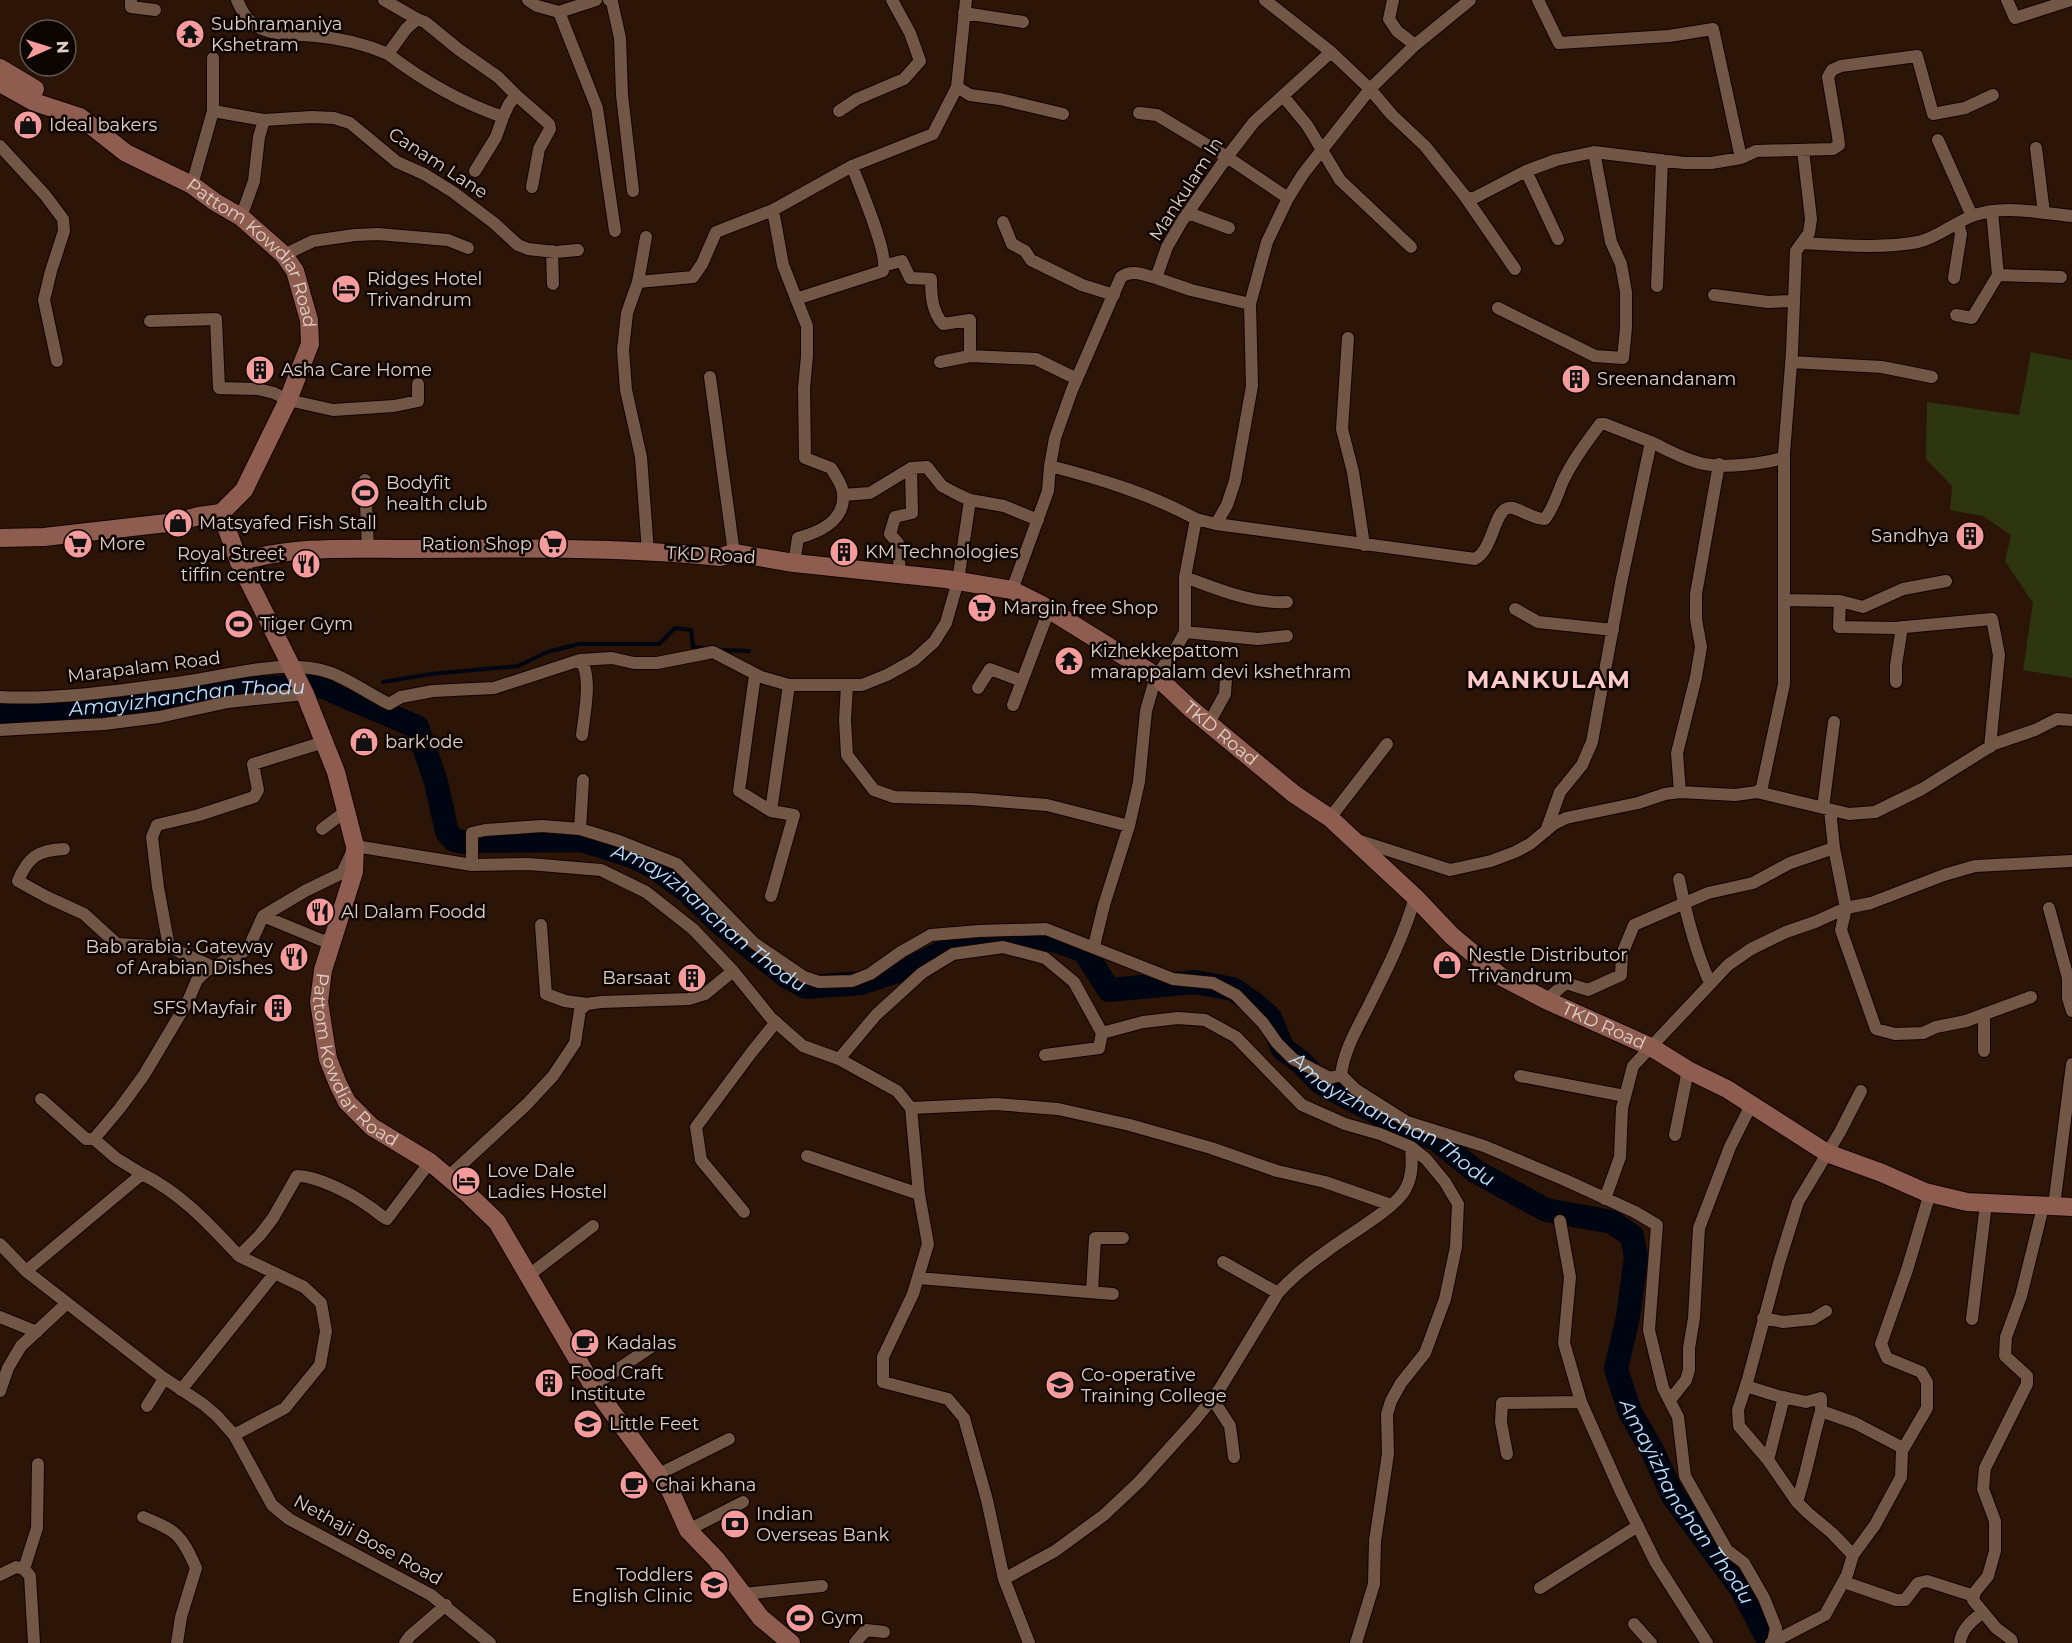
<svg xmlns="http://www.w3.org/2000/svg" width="2072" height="1643" font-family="Montserrat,sans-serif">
<rect width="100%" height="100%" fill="#2c1507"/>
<path fill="#2e360f" d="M2031,352L2072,360V678L2023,670L2033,603L2005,561L2011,535L1983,516L1950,510L1952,486L1926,459L1927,402L2019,415Z"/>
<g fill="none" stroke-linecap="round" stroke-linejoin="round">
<path stroke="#000512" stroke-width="4" d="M724,650L749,651
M383,682L431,674L518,666L547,652L579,644H659L675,628L691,630L693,647L705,648"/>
<g stroke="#000512" stroke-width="24">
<path id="s1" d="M0,713L13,714L123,704L229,689L321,686L417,727L436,782L447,832L454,840L463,842"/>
<path id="s2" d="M479,841L582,840L632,856L656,868L687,891L721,924L786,976L806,987L861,983L921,963L969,939L1012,937L1055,940L1084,951L1109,990L1195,982L1233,989L1256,1005L1270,1018L1283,1049L1301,1062L1320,1082L1330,1088L1401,1125L1436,1139L1475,1171L1546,1210L1612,1222L1632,1236L1636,1257L1628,1317L1616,1369L1630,1412L1653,1452L1673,1496L1741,1588L1770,1643"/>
</g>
<g stroke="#130200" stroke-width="14">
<path id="street" d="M131,0V7L155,10
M237,0C242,11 246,19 256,26C272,36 297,34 315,36C339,38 365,44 388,54L406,29L417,19L384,0
M528,0L537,6L559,12L596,0
M609,0L612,2L620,38L622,95L633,191
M1393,0L1389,19L1397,31L1415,45
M1538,0L1559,43L1669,36L1713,29L1741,158
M2007,0L2015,18L2071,0
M559,12L597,108L615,231
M964,13L1023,22
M1331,52L1370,89L1415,45L1470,0
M388,54C422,80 462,103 503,117L509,104L516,95L498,77L458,49L425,22L417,19
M957,87L970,95L1000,99L1063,114
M516,95L549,124L550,129L539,149L532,187
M1283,96L1307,125L1340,180L1411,247
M213,111L264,120
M839,111L857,99L904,79L920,61L910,33L892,0
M1938,140L1972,216
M0,146L45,195L63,219L64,231L51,271L44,300L57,361
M2036,148L2044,213
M475,171L496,137L503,117
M1526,171L1558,239
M192,185L213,111V58
M1464,195L1515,269
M1288,198L1303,174L1370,89L1392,115L1425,146L1464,195L1468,198H1474L1526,171L1556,160L1594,152L1684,163H1711L1741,158L1756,151L1833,149L1839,145L1838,136L1828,77L1832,70L1841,66L1917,56L1933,114L1965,108L1993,95
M773,210L783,265L807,326V356L804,388L805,458L831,468C835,475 843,485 843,494C845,521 820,532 798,538L794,563
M1992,211L1998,275
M1188,213L1229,228
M241,217L254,181L259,137L264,120L312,117L334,118L350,123L397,162L424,174L453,192L494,223L518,245L528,249L555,252L578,250
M1003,222L1012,244L1025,251L1031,260L1082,285L1114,295
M1803,243C1841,245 1880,249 1918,242C1937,238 1954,223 1972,216C2004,204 2039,213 2072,216
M552,251L553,284
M284,255L313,241L355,235L378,234L448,240L468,248
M886,265L902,261L910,278L931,279C931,295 932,312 943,324L970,320V356
M1156,278L1191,290L1250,304
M1954,278L1961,234L1958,223
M638,282L646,237
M1657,286L1662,160
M1714,295L1768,302L1794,301
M796,299L883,271C890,256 859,185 852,166
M1498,308L1595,356L1623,358L1626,328V292L1621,264L1611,242L1594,152
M1956,315L1972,318L1998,275L2061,277
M150,321L216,319L219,388L258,389L274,393L288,400L333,410L394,406L418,401V384
M1348,338L1342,429L1353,472L1364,545
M940,362L970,356L1036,359L1077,379
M1791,362L1882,367L1932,377
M710,377L734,553
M1050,466C1101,479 1150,494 1196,519
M365,480L368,549
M843,495L870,493L911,468L927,467L942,486L959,495L970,500L1004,506L1038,520
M1216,524L1475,559C1493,550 1494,511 1508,508C1517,506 1533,520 1545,519C1554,507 1557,495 1563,481C1573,460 1586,443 1600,424H1605L1651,442
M648,552L641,457L626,390L623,350L627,313L638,282L693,277L702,264L716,232L773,210L852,166L933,134L957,87L966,0
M900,574L898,543L890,534L895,517L912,513L911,468
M1185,577C1217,589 1253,604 1287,602
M1012,590L1048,491L1050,466L1055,438L1072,390L1121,277C1132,269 1144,275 1156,278L1167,247L1182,221L1227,157L1254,122L1331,52L1265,0
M1785,600L1840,601L1839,627L1894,628L1992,619L1999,655L1990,747
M1840,601L1863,607L1903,589L1946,581
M1515,609L1538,622L1613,630
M1185,632L1258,639L1287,636
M580,660L612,658L634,663H657L713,652L761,677L789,685H862L887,675L914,660L934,642L946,623L958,581L970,500
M755,675L739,791L771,811
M1896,682V665L1902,627
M847,685L845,720L847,755L874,790L894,797L971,799L1047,805L1129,826L1139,782L1146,711L1156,676L1174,652L1185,632V577L1196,519L1216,524L1227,505L1235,481L1252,386L1250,304L1267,242L1288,198L1227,157L1157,115L1139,113
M978,688L990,669L1022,681
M0,697C59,700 124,690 183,682C228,676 283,658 328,672C345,677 371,695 389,704L401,697L433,691L494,688L580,660C593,675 584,716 582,735
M1013,705L1049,610
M1209,723L1225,694L1226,679
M0,730L104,724L159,717L228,702L305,694
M1680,792L1677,753L1696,677L1701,647L1696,619V594L1719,464
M1757,792L1849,814L1875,812L1922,789L1994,744L2035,730L2057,719L2072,720
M1823,808L1834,722
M1830,810L1834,848L1846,908L1841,930L1876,1029L1895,1034L1923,1033L1936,1027L1966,1021L2031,997
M1330,818L1387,744
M322,829L346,811
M580,829L583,780
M1546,831L1560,792L1582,765L1592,742L1621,583L1651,442C1668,450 1685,460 1704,464C1727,468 1761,464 1783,458
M1357,840L1450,870L1491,861L1515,852L1530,844L1554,824L1566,818L1638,803L1665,794L1680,792L1735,795L1757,792L1762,787L1784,684V453L1792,352L1796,251L1809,233L1811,219L1803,150
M64,849C38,850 28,857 18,881L47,897L84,914L117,944L169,947
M472,865V833L485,830L542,826L580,829L619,841L677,864L754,943L804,977L819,982L852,981L870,974L901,952L931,935L979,931L1046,929L1173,979L1213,983L1236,995L1263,1023L1277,1043L1293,1059L1330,1078L1341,1075
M1679,879C1686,914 1695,950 1710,983
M771,896L794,815L771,811L789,685
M1415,897C1404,936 1386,971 1368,1007C1357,1029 1344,1050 1341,1075L1355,1089L1407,1122L1484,1146L1565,1180L1635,1212L1657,1225L1649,1330L1663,1388L1678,1417L1685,1476L1727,1550L1744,1563L1764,1598L1776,1628L1773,1641
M2049,908L2068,978V998L2072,1011
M263,916L321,940L331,941
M541,925L546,994L565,1001L587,1004
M1094,946L1104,905L1129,826
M213,967L169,947L158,887L152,837L157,825L199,815L254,797L258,790L253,764L324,742
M1546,1000L1566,983L1588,990L1621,975L1622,954L1634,925L1708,893L1753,883L1790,863L1834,848
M1984,1051V1014
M1045,1055L1099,1048L1102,1033
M839,1059L897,1091L911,1108L919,1194L928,1244L913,1294L883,1357V1382L948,1399L964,1418L987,1500L1004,1579L1029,1643
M1520,1076L1625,1096
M41,1099L86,1139H94
M911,1108L996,1104L1058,1109L1130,1125L1211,1148L1277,1171L1325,1182L1391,1205
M1675,1135L1688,1070
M807,1156L919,1194
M142,1174C181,1193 210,1225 239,1256L260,1235L273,1218L297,1176C315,1175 352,1194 367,1205C374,1209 379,1215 387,1219L430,1162
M448,1177L527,1104L553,1076L575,1043L580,1010L587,1004L601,1002L689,999L705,994L733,971
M1605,1199L1620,1157L1622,1108L1633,1066L1728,965L1751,949L1786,932L1815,922L1846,908L1871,903L1944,875L1975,866L2072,861
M2054,1206L2072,1064
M744,1212L701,1160L696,1127L751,1053L776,1022
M1560,1221L1570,1277L1564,1343L1581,1402L1621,1492L1656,1563L1707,1643
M0,1244L26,1271L161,1376L203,1404L217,1416L234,1435L272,1505L289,1519L431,1595L490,1643
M1223,1262L1278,1293
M26,1271L142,1174L116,1158L94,1139L120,1108L144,1075L188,1001L197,980L206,971L231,957L240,955L250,945L263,916L305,891L342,873L355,846L472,865L529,864L601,870L646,892L693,929L733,971L771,1018L803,1046L839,1059L876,1015L922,973L953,954L1003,947L1045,958L1074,982L1102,1033L1143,1022L1178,1018L1205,1020L1236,1037L1302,1105L1345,1124L1380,1134L1411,1147L1426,1159L1445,1182L1458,1204L1456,1247L1445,1299L1425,1353L1401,1383L1391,1401L1387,1414L1388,1454L1375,1541L1374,1584L1356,1643
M529,1275L593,1226
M918,1278L1113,1294
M1092,1292L1095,1238H1123
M0,1317L37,1332
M1763,1318L1783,1322L1813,1319L1826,1311
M1972,1319L1986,1204
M593,1386L654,1345
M1746,1386L1778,1396L1806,1402L1821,1398V1411L1855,1423L1903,1448
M181,1390L275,1273
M0,1391L8,1368L21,1346L67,1303
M1212,1398L1230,1426L1234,1457
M1670,1400L1686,1380L1689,1370V1348L1694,1318L1699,1228L1730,1147L1751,1105
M147,1406L164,1379
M234,1435L285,1408L320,1365L326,1331L321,1303L304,1287L239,1256
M1507,1454L1501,1422L1502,1403L1581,1402
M1768,1460L1784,1397
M657,1475L729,1439
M1797,1502C1807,1472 1812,1441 1821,1411
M143,1517C177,1531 181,1534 196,1568L181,1617L177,1643
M688,1530L743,1502
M1853,1555L1832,1533L1808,1513L1797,1502L1768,1460L1739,1426L1738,1410L1748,1379L1779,1263L1798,1202L1840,1132L1861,1091
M24,1569L37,1528L38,1464
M0,1575L16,1567L24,1569L30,1576L34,1643
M1004,1579L1055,1551L1104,1515L1139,1482L1195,1420L1219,1390L1278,1293C1292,1277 1310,1263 1327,1251C1346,1236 1397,1208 1406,1188C1413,1174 1412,1161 1411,1147
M1844,1582L1896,1600H1905L1918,1583L1927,1581L1974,1596
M1540,1588L1638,1526
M743,1594L822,1586
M1634,1624L1651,1643
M405,1643L410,1636L446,1605
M855,1643L866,1630L884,1632
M1771,1643L1825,1615L1847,1575L1853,1555L1875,1525L1901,1477L1902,1451L1927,1408V1382L1921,1372L1887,1358L1881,1344L1907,1270L1930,1193
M1960,1643C1961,1629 1973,1620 1983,1612
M2012,1643L2011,1639L1996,1628L1973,1600L1975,1592L1988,1576L1995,1551V1521L1983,1489L1985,1468L2027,1384V1376L2005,1356L2006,1337L2021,1296L2043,1207"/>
</g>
<g stroke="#130200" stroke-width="20">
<g id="secondary">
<path d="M0,68L35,89"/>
<path id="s3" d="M0,83L34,102L80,117L126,153L192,185L215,202L241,217L284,255L295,271L309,320L310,344L288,400L244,490L221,513"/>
<path id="s4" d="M221,513L239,562L305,694L336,772L355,846L354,872L323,970L319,1002L328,1059L338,1084L347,1102L372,1127L430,1162L469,1195L497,1222L593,1386L671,1492L688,1530L716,1559L761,1618L791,1643"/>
<path d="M0,538L44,537L176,522L199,516L221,513"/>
<path id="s5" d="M239,562C295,545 352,549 410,549C513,548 617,547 720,557L734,553L794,563L946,579L1012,590L1040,604L1156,676L1190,708L1294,794L1330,818L1415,897L1452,936L1500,976L1546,1000L1651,1047L1688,1070L1727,1089L1827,1153L1882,1173L1925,1192L1967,1202L2072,1207"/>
</g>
</g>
<use href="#street" stroke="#725646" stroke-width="12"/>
<use href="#secondary" stroke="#8e5d50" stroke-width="18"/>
</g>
<defs>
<g id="temple-disc" transform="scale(1.5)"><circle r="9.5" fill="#f59b9b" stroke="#0d0502"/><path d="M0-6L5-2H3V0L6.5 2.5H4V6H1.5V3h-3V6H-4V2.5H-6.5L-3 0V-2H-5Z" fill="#111"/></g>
<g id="shop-disc" transform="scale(1.5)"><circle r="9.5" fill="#f59b9b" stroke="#0d0502"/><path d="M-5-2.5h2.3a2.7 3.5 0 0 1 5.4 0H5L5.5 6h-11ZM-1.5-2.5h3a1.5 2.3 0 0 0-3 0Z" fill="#111"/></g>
<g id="hotel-disc" transform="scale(1.5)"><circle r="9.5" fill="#f59b9b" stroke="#0d0502"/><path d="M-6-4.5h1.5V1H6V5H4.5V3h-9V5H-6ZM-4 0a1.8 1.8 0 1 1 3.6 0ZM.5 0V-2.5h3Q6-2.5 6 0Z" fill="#111"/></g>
<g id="building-disc" transform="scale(1.5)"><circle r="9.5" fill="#f59b9b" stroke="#0d0502"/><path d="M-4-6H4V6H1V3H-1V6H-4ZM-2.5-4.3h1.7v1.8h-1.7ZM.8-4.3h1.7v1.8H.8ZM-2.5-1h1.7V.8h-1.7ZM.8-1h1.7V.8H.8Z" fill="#111"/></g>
<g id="stadium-disc" transform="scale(1.5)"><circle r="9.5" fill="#f59b9b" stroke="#0d0502"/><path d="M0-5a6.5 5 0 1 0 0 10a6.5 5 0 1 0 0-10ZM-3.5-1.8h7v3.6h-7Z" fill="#111"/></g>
<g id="supermarket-disc" transform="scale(1.5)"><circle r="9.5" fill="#f59b9b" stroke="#0d0502"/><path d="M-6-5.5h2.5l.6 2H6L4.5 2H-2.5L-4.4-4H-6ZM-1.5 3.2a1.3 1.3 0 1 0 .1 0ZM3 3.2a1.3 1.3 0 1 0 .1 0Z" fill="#111"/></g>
<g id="restaurant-disc" transform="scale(1.5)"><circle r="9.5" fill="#f59b9b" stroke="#0d0502"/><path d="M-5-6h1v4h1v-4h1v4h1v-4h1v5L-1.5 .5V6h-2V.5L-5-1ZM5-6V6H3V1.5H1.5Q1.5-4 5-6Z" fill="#111"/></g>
<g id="cafe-disc" transform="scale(1.5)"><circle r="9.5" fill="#f59b9b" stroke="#0d0502"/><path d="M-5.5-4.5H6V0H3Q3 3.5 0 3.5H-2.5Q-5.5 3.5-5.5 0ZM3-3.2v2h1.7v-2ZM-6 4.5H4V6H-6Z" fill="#111"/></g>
<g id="university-disc" transform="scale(1.5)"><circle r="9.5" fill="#f59b9b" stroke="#0d0502"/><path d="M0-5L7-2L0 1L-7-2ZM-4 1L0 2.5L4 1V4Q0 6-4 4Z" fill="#111"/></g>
<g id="school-disc" transform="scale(1.5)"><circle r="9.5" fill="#f59b9b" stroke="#0d0502"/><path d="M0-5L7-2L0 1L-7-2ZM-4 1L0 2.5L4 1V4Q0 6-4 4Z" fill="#111"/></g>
<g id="bank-disc" transform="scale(1.5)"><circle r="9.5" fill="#f59b9b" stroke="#0d0502"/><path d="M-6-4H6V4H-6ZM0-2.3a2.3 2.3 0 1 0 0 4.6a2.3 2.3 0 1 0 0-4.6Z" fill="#111"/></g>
</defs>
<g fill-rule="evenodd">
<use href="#temple-disc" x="190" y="34"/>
<use href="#shop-disc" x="28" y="125"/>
<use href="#hotel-disc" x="346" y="289"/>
<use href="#building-disc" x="260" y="370"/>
<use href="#building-disc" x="1576" y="379"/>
<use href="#stadium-disc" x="365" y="493"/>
<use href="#shop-disc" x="178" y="523"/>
<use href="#building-disc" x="1970" y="536"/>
<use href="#supermarket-disc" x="78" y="544"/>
<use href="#supermarket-disc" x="553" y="544"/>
<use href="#building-disc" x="844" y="552"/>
<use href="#restaurant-disc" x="306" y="564"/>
<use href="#supermarket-disc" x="982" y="608"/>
<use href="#stadium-disc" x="239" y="624"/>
<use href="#temple-disc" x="1069" y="661"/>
<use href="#shop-disc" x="364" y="742"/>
<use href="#restaurant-disc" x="320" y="912"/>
<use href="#restaurant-disc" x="294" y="957"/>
<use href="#shop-disc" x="1447" y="965"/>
<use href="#building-disc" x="692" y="978"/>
<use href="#building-disc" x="278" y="1008"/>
<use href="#hotel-disc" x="466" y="1181"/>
<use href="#cafe-disc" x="585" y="1343"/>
<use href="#building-disc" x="549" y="1383"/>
<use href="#university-disc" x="1060" y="1385"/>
<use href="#school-disc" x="588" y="1424"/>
<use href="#cafe-disc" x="634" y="1485"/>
<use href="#bank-disc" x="735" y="1524"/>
<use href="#school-disc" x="714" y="1585"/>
<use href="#stadium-disc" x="800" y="1618"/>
</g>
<g text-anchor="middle" stroke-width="5" stroke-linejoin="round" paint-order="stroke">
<g font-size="18" fill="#e0cfc6" stroke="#0d0502" text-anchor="start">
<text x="211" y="30">Subhramaniya<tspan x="211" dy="21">Kshetram</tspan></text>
<text x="49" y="131">Ideal bakers</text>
<text x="367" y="285">Ridges Hotel<tspan x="367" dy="21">Trivandrum</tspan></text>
<text x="281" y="376">Asha Care Home</text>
<text x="1597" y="385">Sreenandanam</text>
<text x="386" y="489">Bodyfit<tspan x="386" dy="21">health club</tspan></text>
<text x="199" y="529">Matsyafed Fish Stall</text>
<text x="1949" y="542" text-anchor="end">Sandhya</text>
<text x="99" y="550">More</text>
<text x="532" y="550" text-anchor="end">Ration Shop</text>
<text x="865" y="558">KM Technologies</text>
<text x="285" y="560" text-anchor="end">Royal Street<tspan x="285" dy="21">tiffin centre</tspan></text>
<text x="1003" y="614">Margin free Shop</text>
<text x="260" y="630">Tiger Gym</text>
<text x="1090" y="657">Kizhekkepattom<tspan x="1090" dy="21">marappalam devi kshethram</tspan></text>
<text x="385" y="748">bark'ode</text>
<text x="341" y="918">Al Dalam Foodd</text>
<text x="273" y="953" text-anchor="end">Bab arabia : Gateway<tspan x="273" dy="21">of Arabian Dishes</tspan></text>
<text x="1468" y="961">Nestle Distributor<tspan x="1468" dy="21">Trivandrum</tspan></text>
<text x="671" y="984" text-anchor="end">Barsaat</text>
<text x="257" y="1014" text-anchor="end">SFS Mayfair</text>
<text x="487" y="1177">Love Dale<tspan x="487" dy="21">Ladies Hostel</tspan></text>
<text x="606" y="1349">Kadalas</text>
<text x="570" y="1379">Food Craft<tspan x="570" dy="21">Institute</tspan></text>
<text x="1081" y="1381">Co-operative<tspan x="1081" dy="21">Training College</tspan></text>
<text x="609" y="1430">Little Feet</text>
<text x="655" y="1491">Chai khana</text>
<text x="756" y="1520">Indian<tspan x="756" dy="21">Overseas Bank</tspan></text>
<text x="693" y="1581" text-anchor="end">Toddlers<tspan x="693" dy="21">English Clinic</tspan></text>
<text x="821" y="1624">Gym</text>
</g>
<g font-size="18" fill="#e0cfc6" stroke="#0d0502">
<text transform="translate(438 163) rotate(33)" y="6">Canam Lane</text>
<text transform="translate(1186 189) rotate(-57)" y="6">Mankulam ln</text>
<text dy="6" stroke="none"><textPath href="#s3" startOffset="314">Pattom Kowdiar Road</textPath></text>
<text transform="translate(711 555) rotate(3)" y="6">TKD Road</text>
<text transform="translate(144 667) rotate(-7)" y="6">Marapalam Road</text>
<text dy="6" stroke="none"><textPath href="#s5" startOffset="1032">TKD Road</textPath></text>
<text dy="6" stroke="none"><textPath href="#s5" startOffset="1518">TKD Road</textPath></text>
<text dy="6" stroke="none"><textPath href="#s4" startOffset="591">Pattom Kowdiar Road</textPath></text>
<text transform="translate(368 1540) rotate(29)" y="6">Nethaji Bose Road</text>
</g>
<g font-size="20" font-style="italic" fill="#bfe3ff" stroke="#0d0502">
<text dy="7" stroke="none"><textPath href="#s1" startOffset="188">Amayizhanchan Thodu</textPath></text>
<text dy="7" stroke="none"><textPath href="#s2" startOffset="254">Amayizhanchan Thodu</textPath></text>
<text dy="7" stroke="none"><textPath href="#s2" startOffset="1047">Amayizhanchan Thodu</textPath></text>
<text dy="7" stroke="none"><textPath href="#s2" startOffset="1605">Amayizhanchan Thodu</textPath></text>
</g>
<g font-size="24" font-weight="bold" letter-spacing="1.5" fill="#ffcac9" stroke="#0d0502">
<text x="1549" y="688">MANKULAM</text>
</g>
</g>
<g transform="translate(48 48) rotate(87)"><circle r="28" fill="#0d0502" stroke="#615650" stroke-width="1.5"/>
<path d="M0-4.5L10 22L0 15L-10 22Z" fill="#f59b9b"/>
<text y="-9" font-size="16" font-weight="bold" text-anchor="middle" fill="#e0cfc6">N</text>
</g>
</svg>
